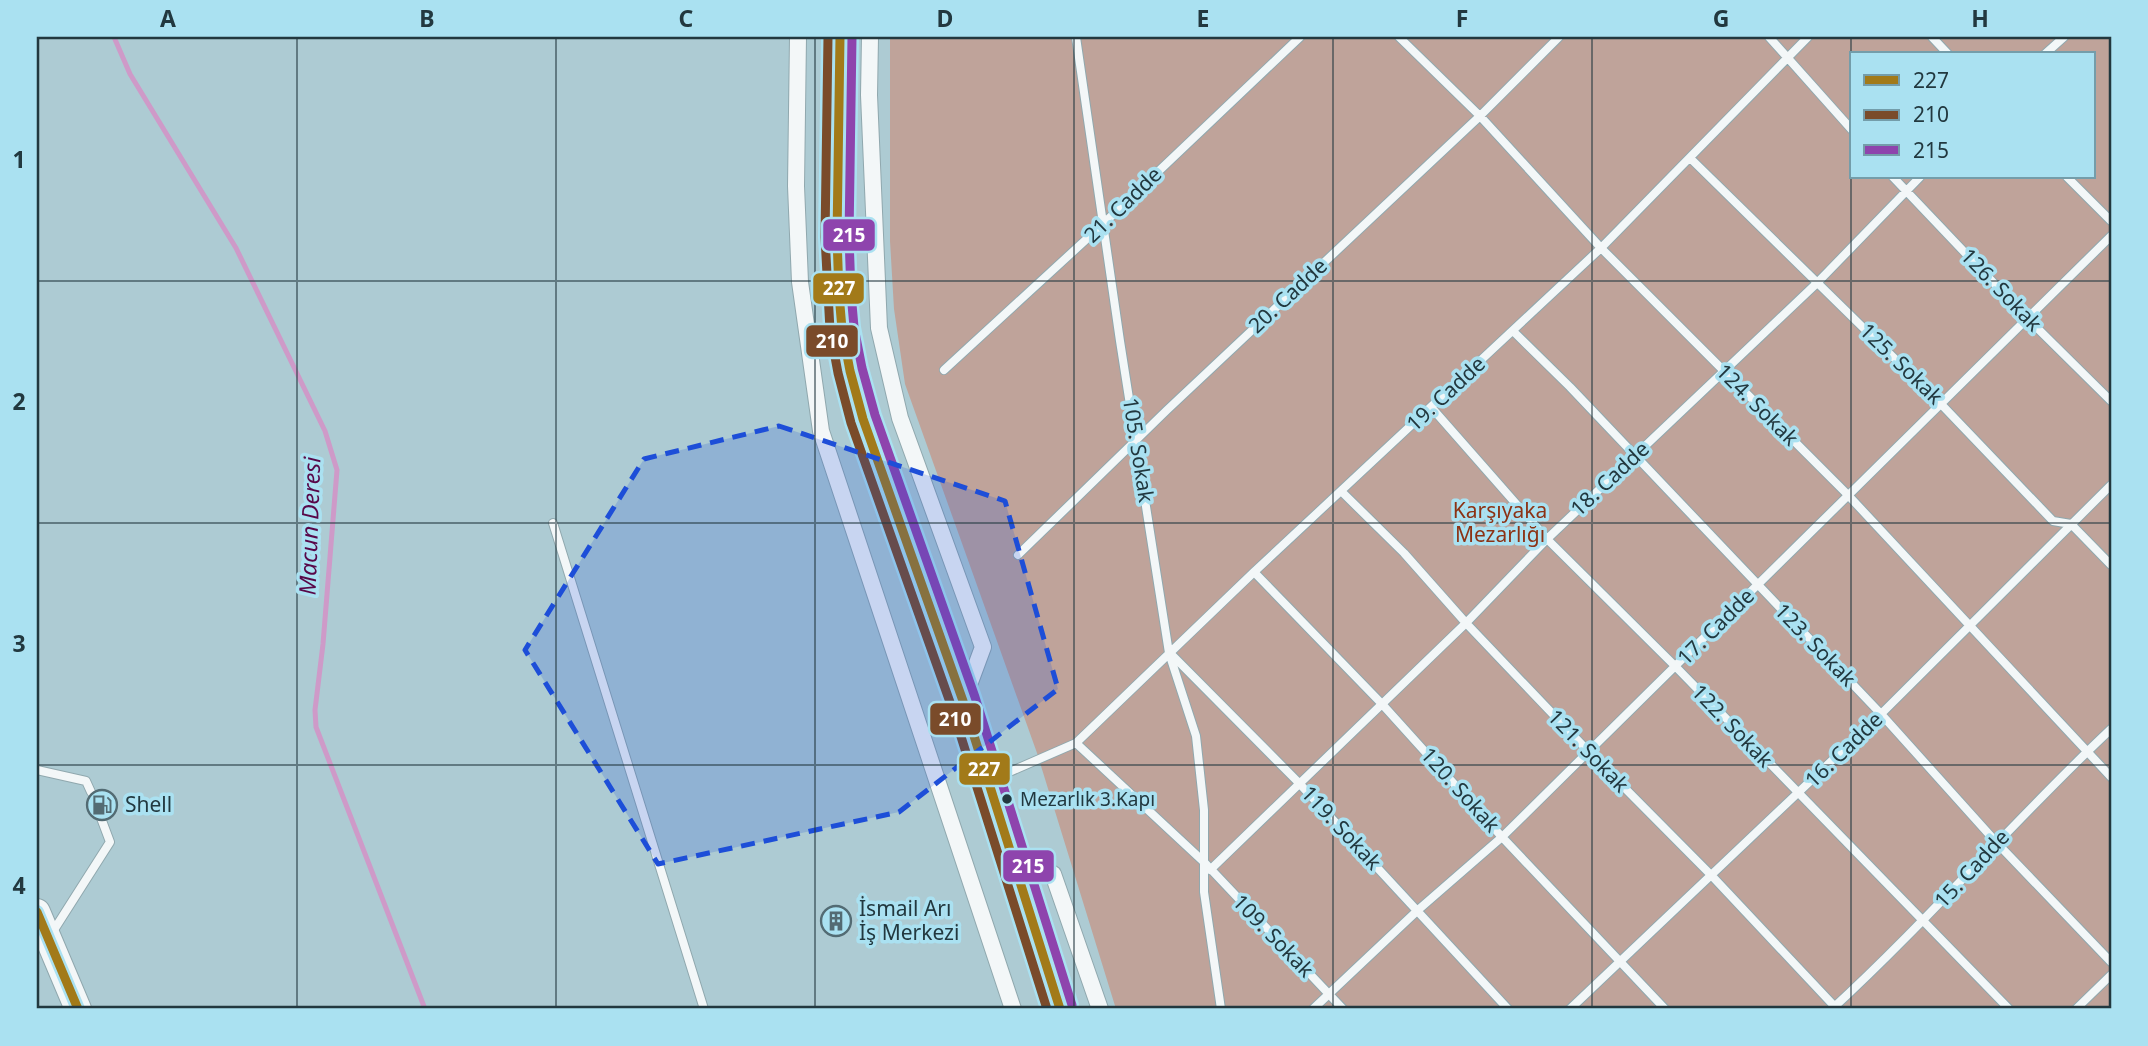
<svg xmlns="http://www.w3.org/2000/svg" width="2148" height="1046" font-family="'Noto Sans',sans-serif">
<rect width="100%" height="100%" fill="#adcbd3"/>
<path fill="#bfa39a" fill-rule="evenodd" d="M890,37H2111V1009H1116L1037,753L905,384L894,309L890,241ZM1852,54H2094V177H1852Z"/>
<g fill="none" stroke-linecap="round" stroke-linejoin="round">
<path stroke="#ce9ac8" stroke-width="5" d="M114,37L130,74L236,248L325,431L337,470L323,644L315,710L316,727L425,1009"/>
<g stroke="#90a8ae" stroke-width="10">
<path id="service" d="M1076,37L1120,341L1169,653L1196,736L1204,810V892L1221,1009
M1399,37L1480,116L1601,248L1847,494L2111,777
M1769,37L1852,130
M1932,37L1948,54
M2045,54L2064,37
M1690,158L1940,403L2053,521L2071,524L2111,565
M1893,177L2027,318L2111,401
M2067,177L2111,221
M1514,332L1570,387L1881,714L1996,842L2111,962
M944,370L1103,224L1300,37
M1431,407L1547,539L1676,667L2009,1009
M1341,491L1404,553L1466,623L1589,752L1712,876L1837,1009
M553,523L704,1009
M1018,555L1167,410L1480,116L1559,37
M1254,572L1382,704L1502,837L1665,1009
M1172,655L1298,782L1508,1009
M1076,743L1204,862L1343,1009
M37,770L86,781L91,792
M991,780L1076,743L1254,572L1601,248L1808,37
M1210,870L1466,623L1547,539L1817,283L1920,177
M52,933L110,842L101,818
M1313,1009L1418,910L1502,837L2111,236
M1570,1009L1881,714L2111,485
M1832,1009C1929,920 2015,819 2111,729
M2076,1009L2111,975"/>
</g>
<g stroke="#90a8ae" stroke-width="18">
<path id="minor" d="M798,37L796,186L800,282L821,431L1013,1009
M870,37L869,95L879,328L900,418L983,647L963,701
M1014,859L1053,874L1100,1009"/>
</g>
<g stroke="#90a8ae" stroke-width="24">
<path id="secondary" d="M840,37L837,237L839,294L842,329L850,371L863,419L963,701L1060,1009"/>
</g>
<g stroke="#90a8ae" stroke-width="28">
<path id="primary" d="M37,912L78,1009"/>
</g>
<use href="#service" stroke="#f3f7f8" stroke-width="8"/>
<use href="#minor" stroke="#f3f7f8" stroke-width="16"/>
<use href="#secondary" stroke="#f3f7f8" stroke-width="23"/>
<use href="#primary" stroke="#f3f7f8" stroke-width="26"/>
<g stroke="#aae1f1" stroke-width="14">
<path id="bus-1" d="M840,37L837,237L839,294L842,329L850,371L863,419L963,701L1060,1009
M37,912L78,1009"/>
</g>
<g stroke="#aae1f1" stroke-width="14">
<path id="bus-2" d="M828,37L825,237L830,330L838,373L851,423L951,705L1047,1009"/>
</g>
<g stroke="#aae1f1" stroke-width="14">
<path id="bus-3" d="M852,37L849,237L851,293L854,327L862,368L875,415L975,697L1072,1005"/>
</g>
<use href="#bus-1" stroke="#a27a19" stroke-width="9"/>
<use href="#bus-2" stroke="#7a4b2a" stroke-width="9"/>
<use href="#bus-3" stroke="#8e44ad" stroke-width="9"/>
</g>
<path fill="#1d4ed8" fill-opacity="0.2" stroke="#1d4ed8" stroke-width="5" stroke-dasharray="14 9" stroke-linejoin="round" d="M779,426L1005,501L1058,689L899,812L658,864L525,650L644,459Z"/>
<path fill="none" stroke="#22383f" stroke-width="2" stroke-opacity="0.55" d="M297,37V1009M556,37V1009M815,37V1009M1074,37V1009M1333,37V1009M1592,37V1009M1851,37V1009M37,281H2111M37,523H2111M37,765H2111"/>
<defs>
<g id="fuel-ring" transform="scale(1.575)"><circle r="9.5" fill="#aae1f1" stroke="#536b73" stroke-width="1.5"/><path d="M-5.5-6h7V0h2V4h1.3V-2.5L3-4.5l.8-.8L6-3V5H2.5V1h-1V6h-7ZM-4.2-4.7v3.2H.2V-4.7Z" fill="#536b73"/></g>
<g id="building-ring" transform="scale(1.575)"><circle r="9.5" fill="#aae1f1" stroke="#536b73" stroke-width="1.5"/><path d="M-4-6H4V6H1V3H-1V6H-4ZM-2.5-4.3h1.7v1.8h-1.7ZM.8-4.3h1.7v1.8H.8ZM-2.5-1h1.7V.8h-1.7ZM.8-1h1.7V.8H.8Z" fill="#536b73"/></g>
</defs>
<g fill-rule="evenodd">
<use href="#fuel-ring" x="102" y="805"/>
<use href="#building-ring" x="836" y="921"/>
</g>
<circle fill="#22383f" stroke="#aae1f1" stroke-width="2.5" cx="1007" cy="799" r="6"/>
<g text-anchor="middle" stroke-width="7" stroke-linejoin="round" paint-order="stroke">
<g font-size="19" fill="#22383f" stroke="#aae1f1" text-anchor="start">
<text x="1020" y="806">Mezarlık 3.Kapı</text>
</g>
<g font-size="21" fill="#22383f" stroke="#aae1f1">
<text transform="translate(1123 205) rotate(-44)" y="7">21. Cadde</text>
<text transform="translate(2001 290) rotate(46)" y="7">126. Sokak</text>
<text transform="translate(1288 296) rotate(-43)" y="7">20. Cadde</text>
<text transform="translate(1901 364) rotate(44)" y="7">125. Sokak</text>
<text transform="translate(1446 394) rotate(-43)" y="7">19. Cadde</text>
<text transform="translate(1757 405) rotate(45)" y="7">124. Sokak</text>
<text transform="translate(1138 450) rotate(81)" y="7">105. Sokak</text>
<text transform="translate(1610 479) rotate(-43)" y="7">18. Cadde</text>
<text transform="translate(1716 627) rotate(-45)" y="7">17. Cadde</text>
<text transform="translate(1815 645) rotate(46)" y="7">123. Sokak</text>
<text transform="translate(1732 726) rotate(46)" y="7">122. Sokak</text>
<text transform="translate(1844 750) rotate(-44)" y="7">16. Cadde</text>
<text transform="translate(1588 751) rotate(46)" y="7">121. Sokak</text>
<text transform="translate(1460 790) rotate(48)" y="7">120. Sokak</text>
<text transform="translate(1341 828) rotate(47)" y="7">119. Sokak</text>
<text transform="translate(1972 869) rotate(-47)" y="7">15. Cadde</text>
<text transform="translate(1273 936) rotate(46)" y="7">109. Sokak</text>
</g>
<g font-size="21" fill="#8c3214" stroke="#aae1f1">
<text x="1500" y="518">Karşıyaka<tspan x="1500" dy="24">Mezarlığı</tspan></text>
</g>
<g font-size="21" fill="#22383f" stroke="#aae1f1" text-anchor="start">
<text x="125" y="812">Shell</text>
<text x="859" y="916">İsmail Arı<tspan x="859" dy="24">İş Merkezi</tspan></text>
</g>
<g font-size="23" font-style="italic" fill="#580849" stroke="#aae1f1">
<text transform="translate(310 526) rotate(-88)" y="8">Macun Deresi</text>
</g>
</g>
<g stroke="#aae1f1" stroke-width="2.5">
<rect x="822" y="218" width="54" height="34" rx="7" fill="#8e44ad"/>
<rect x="812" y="272" width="53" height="33" rx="7" fill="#a27a19"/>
<rect x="805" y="324" width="54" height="34" rx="7" fill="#7a4b2a"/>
<rect x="929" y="702" width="53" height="34" rx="7" fill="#7a4b2a"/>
<rect x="958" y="752" width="53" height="34" rx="7" fill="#a27a19"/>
<rect x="1002" y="849" width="53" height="34" rx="7" fill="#8e44ad"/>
</g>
<g font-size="19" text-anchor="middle" font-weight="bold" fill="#fff">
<text x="849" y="242">215</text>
<text x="839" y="295">227</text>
<text x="832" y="348">210</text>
<text x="955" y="726">210</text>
<text x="984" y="776">227</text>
<text x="1028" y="873">215</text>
</g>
<rect width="2148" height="1046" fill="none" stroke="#aae1f1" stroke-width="77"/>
<rect x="1850" y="52" width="245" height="126" fill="#aae1f1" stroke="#749daa" stroke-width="2"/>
<rect x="1864" y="75" width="35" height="10" fill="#a27a19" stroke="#749daa" stroke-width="2"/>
<text x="1913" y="88" font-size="21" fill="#22383f">227</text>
<rect x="1864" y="110" width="35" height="10" fill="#7a4b2a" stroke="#749daa" stroke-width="2"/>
<text x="1913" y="122" font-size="21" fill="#22383f">210</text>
<rect x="1864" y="145" width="35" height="10" fill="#8e44ad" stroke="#749daa" stroke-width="2"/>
<text x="1913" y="158" font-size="21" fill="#22383f">215</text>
<rect x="38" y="38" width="2072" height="969" fill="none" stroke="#22383f" stroke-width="2.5"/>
<g font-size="23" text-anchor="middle" font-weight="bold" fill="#22383f">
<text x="168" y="27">A</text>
<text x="427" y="27">B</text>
<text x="686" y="27">C</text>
<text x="945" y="27">D</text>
<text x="1203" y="27">E</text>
<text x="1462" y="27">F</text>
<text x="1721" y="27">G</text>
<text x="1980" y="27">H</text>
<text x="19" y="168">1</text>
<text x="19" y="410">2</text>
<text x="19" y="652">3</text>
<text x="19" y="894">4</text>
</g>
</svg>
